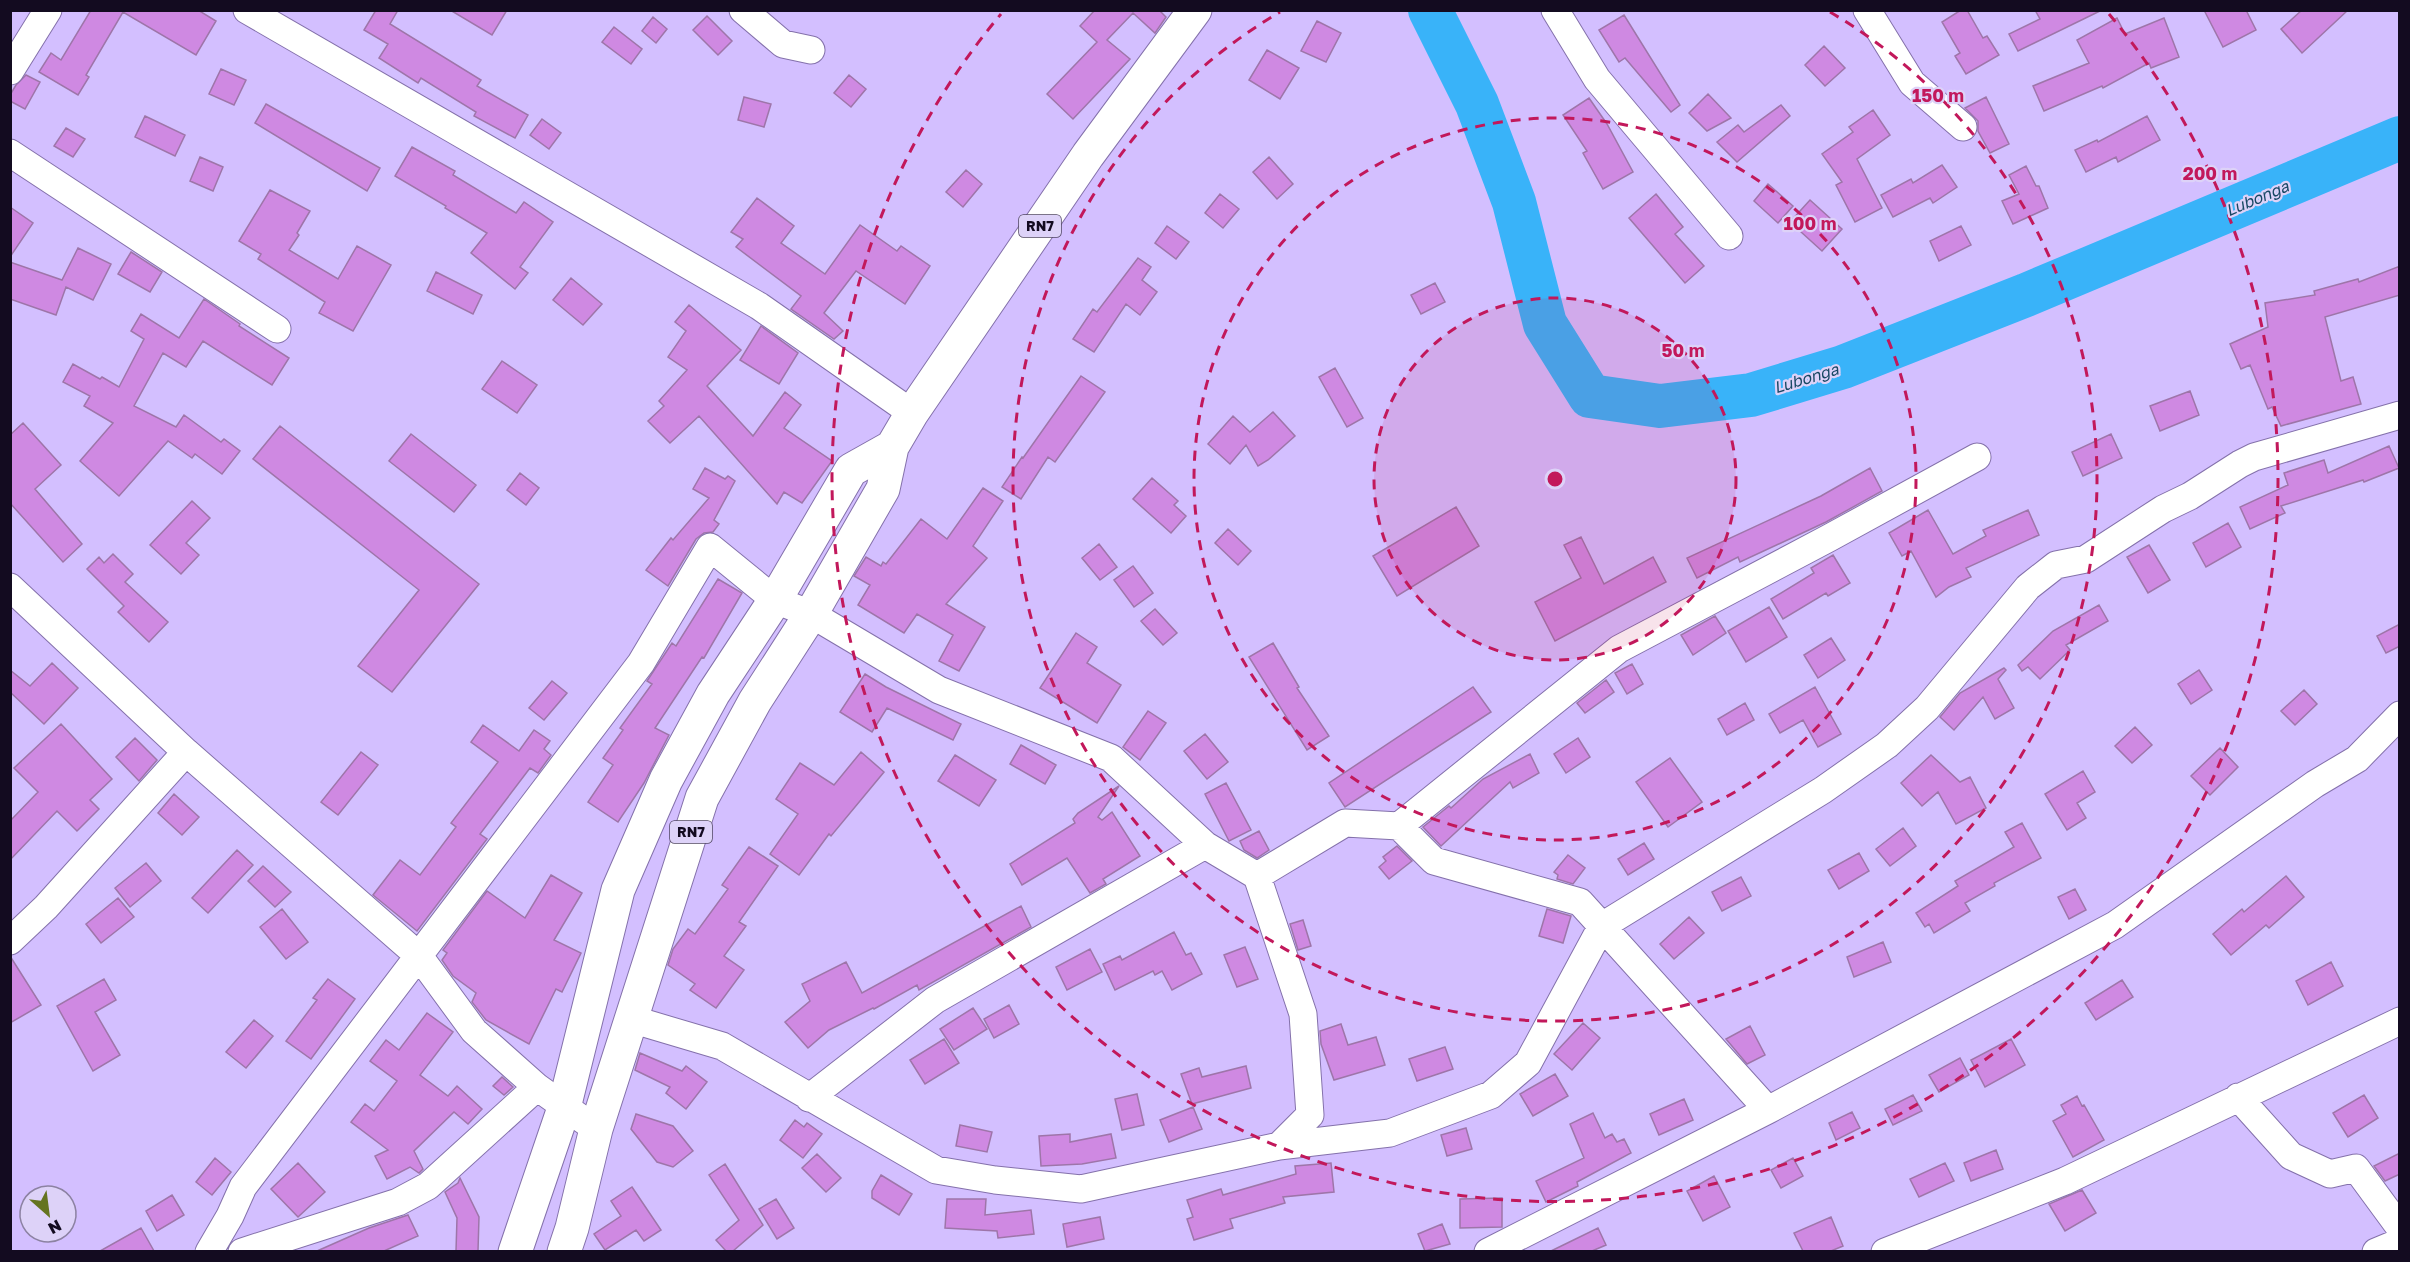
<svg xmlns="http://www.w3.org/2000/svg" width="2410" height="1262" font-family="'Golos Text',sans-serif">
<rect width="100%" height="100%" fill="#d3bfff"/>
<g fill="none" stroke-linecap="round" stroke-linejoin="round">
<path stroke="#39b3f9" stroke-width="44" d="M1430,10L1477,104L1514,202L1545,324L1590,396L1660,406L1751,395L1843,367L2026,295L2400,138"/>
</g>
<path fill="#cf89e2" stroke="#9e75a9" stroke-width="1.5" d="M91,10H198L216,21L196,55L123,12L86,75L89,77L78,95L39,72L51,53L61,60Z
M376,10H398L390,24L481,80L477,86L528,115L515,138L474,116L476,112L421,78L418,83L379,58L388,44L364,30Z
M450,10H507L492,35Z
M1095,10H1159L1166,17L1155,33L1133,13L1107,40L1130,59L1073,119L1047,94L1097,42L1080,26Z
M1961,10H1967L1983,38L1987,36L1999,55L1966,74L1955,56L1960,53L1942,22Z
M2035,10H2102L2018,51L2009,34L2040,19Z
M2204,10H2246L2256,30L2223,47Z
M2302,10H2348L2302,53L2281,29Z
M1624,15L1680,105L1671,112L1625,58L1619,62L1599,30Z
M707,16L732,41L718,55L693,30Z
M653,17L667,29L656,43L642,31Z
M2117,18L2125,34L2164,18L2179,57L2151,68L2149,63L2103,88L2102,86L2044,111L2033,86L2089,63L2077,40Z
M1317,21L1341,33L1326,62L1301,51Z
M614,27L642,49L631,64L602,42Z
M1824,46L1845,68L1825,86L1805,65Z
M1267,50L1299,68L1280,99L1249,80Z
M221,69L246,80L234,105L209,94Z
M26,75L40,82L25,109L10,101V95L16,85Z
M849,75L866,89L851,107L834,93Z
M1708,94L1731,118L1707,131L1689,113Z
M744,97L771,104L764,127L738,120Z
M1986,97L2009,144L1990,153L1978,131V121L1965,108Z
M1589,98L1607,124L1633,172L1603,189L1583,153L1587,151L1563,115Z
M266,104L380,168L367,191L255,123Z
M1781,105L1790,116L1737,162L1717,142L1738,125L1744,132Z
M1873,110L1890,135L1857,159L1882,208L1855,222L1836,185L1842,182L1822,154L1853,132L1849,127Z
M145,116L185,135L175,156L135,137Z
M2147,116L2160,140L2118,162L2116,157L2086,172L2075,150L2097,140L2098,142Z
M542,119L561,133L549,149L530,135Z
M66,128L85,139L73,157L54,146Z
M412,147L455,171L453,175L516,213L524,202L553,222L520,267L528,273L515,289L471,253L487,233L445,208L446,206L395,176Z
M200,157L223,167L213,191L190,181Z
M1269,157L1293,184L1277,199L1253,172Z
M1942,165L1957,187L1933,203L1930,198L1893,217L1881,195L1911,179L1913,183Z
M2026,166L2036,186H2039L2048,208L2013,224L2002,201L2019,194L2009,175Z
M966,170L982,184L963,207L946,192Z
M1768,184L1793,206L1778,223L1754,201Z
M270,190L310,211L297,233L299,235L289,250L338,279L357,246L391,265L353,331L319,313L325,302L258,259L261,254L239,241Z
M1220,194L1239,209L1223,228L1205,213Z
M1656,194L1683,227L1675,234L1704,266L1685,283L1629,218Z
M757,198L794,226L781,243L825,274L860,225L897,251L901,246L930,266L905,304L856,271L824,313L843,331L834,339L791,309L801,296L736,247L743,239L731,232Z
M1810,200L1842,229L1822,251L1790,222Z
M10,207L33,223L10,257Z
M1167,226L1189,242L1176,259L1155,243Z
M1961,226L1971,245L1939,261L1930,241Z
M78,248L111,264L93,300L66,287L56,315L10,299V262L62,280Z
M131,252L162,272L150,292L118,274Z
M1138,258L1151,267L1142,280L1157,292L1140,315L1126,304L1094,352L1073,339L1093,309L1097,312Z
M2400,266V295L2325,317L2341,381L2353,377L2361,404L2281,426L2272,407L2268,409L2250,365L2241,369L2230,344L2268,327L2265,303L2315,295L2314,291L2358,279L2359,282Z
M436,272L482,295L473,314L427,291Z
M571,278L602,304L583,325L553,300Z
M1435,283L1445,302L1421,314L1411,295Z
M204,299L240,324L239,326L289,358L272,385L203,341L186,367L163,353L134,406L176,427L184,415L221,442L224,439L240,451L222,474L195,454L192,458L168,441L119,496L80,461L113,423L84,406L90,396L63,382L73,364L100,379L102,377L119,387L144,339L131,331L141,314L179,338Z
M689,305L741,350L707,386L753,436L785,392L801,405L784,428L832,461L802,503L784,492L777,504L699,416L670,443L648,421L664,406L659,401L687,370L668,357L686,331L675,322Z
M761,326L798,353L779,384L740,360Z
M502,361L537,385L517,413L482,389Z
M1335,368L1363,418L1347,427L1319,377Z
M1081,376L1105,392L1055,462L1048,457L1021,499L1002,487L1022,457L1023,458Z
M2190,391L2199,415L2160,431L2150,406Z
M1273,412L1295,436L1268,460L1258,466L1246,445L1230,464L1208,444L1233,416L1250,432Z
M23,423L61,465L35,489L82,544L63,562L10,503V435Z
M280,426L479,584L392,692L358,666L419,590L253,459Z
M411,434L476,485L454,512L389,461Z
M2111,434L2122,458L2083,476L2072,452Z
M2389,446L2399,468L2364,482L2363,480L2281,506L2285,513L2250,529L2240,507L2288,485L2284,473L2324,460L2328,473Z
M705,468L725,479L728,476L735,481L714,520L719,524L713,532L704,533L696,539L668,586L646,570L671,538L673,540L709,498L693,489Z
M1870,468L1882,491L1826,522L1740,562L1738,557L1697,578L1687,558L1821,496Z
M520,473L539,488L526,505L507,490Z
M1152,478L1178,501L1174,505L1186,516L1171,533L1133,499Z
M983,488L1003,501L973,546L987,558L946,604L985,627L959,671L939,661L953,635L917,614L904,633L858,605L870,585L854,576L866,557L881,566L883,562L886,564L921,519L947,539Z
M192,501L210,518L186,543L199,555L181,574L150,545Z
M1456,507L1479,546L1397,596L1373,556Z
M1928,510L1953,554L1986,536L1983,530L2028,510L2039,535L1966,568L1971,577L1949,587L1936,597L1911,551L1902,556L1889,533Z
M2228,523L2241,547L2206,567L2193,543Z
M1228,529L1251,551L1238,565L1215,543Z
M1581,537L1604,584L1653,557L1666,582L1555,641L1535,602L1581,578L1564,545Z
M1099,544L1117,567L1100,580L1082,558Z
M2149,545L2170,580L2148,593L2127,557Z
M113,554L133,574L125,582L168,622L149,642L118,612L124,606L87,569L99,557L104,563Z
M1833,555L1850,583L1828,596L1826,593L1783,619L1771,599L1814,573L1811,568Z
M1133,566L1153,593L1134,607L1114,580Z
M718,579L742,593L704,658L702,657L655,728L669,735L644,783L618,822L588,802L613,765L603,758L623,730L620,728L652,684L647,681L672,643L676,646Z
M2099,605L2108,621L2066,645L2070,650L2040,679L2028,667L2022,671L2018,665L2053,631Z
M1769,607L1787,637L1746,662L1728,631Z
M1155,609L1177,633L1163,645L1141,621Z
M1715,616L1726,633L1693,655L1681,635Z
M2400,624V646L2386,653L2377,636Z
M1076,633L1097,647L1087,663L1121,685L1097,723L1040,688Z
M1831,638L1845,660L1818,678L1804,655Z
M1273,643L1299,687L1297,688L1329,736L1307,750L1249,657Z
M52,663L78,688L44,724L10,692V670L30,686Z
M1632,664L1643,684L1627,694L1615,673Z
M2004,668L2006,670L1998,679L2014,708L1995,719L1983,697L1954,730L1940,717L1960,693Z
M2199,670L2212,690L2191,704L2178,684Z
M865,674L886,687L961,724L953,740L887,708L872,732L840,712Z
M1606,680L1614,692L1585,713L1577,703Z
M552,681L567,693L544,720L529,708Z
M1473,687L1491,712L1345,807L1329,783Z
M1815,687L1841,734L1818,747L1803,720L1780,733L1769,714Z
M2304,690L2317,704L2295,725L2281,711Z
M1745,703L1754,720L1727,735L1718,719Z
M1148,711L1166,723L1140,760L1123,747Z
M61,724L112,779L90,800L99,809L77,831L57,811L10,860V821L38,792L14,768Z
M483,725L519,751L534,730L550,741L544,749L551,755L538,773L530,768L480,834L487,839L417,931L373,895L400,860L420,875L456,827L451,823L498,762L471,742Z
M2135,727L2152,745L2132,763L2115,746Z
M1205,734L1228,762L1207,779L1184,751Z
M135,738L157,760L139,781L116,757Z
M1578,738L1590,757L1566,773L1554,754Z
M1021,745L1056,765L1045,784L1010,764Z
M2220,748L2238,767L2210,795L2191,776Z
M361,752L378,765L338,815L321,802Z
M861,752L884,772L831,836L829,834L799,875L770,854L798,814L776,799L800,763L834,785Z
M1530,754L1539,773L1513,788L1510,782L1441,846L1423,827L1449,806L1451,808L1483,779Z
M955,755L996,780L979,806L938,781Z
M1931,755L1960,782L1970,777L1986,808L1956,824L1938,792L1922,806L1901,783Z
M1670,758L1702,802L1668,827L1636,782Z
M2083,771L2095,792L2077,803L2086,818L2067,830L2045,794Z
M1226,783L1251,830L1229,841L1205,794Z
M1119,786L1098,817L1102,820L1112,812L1140,856L1103,879L1106,884L1090,893L1067,858L1022,885L1010,864L1075,823L1073,819L1078,813Z
M174,794L199,817L182,835L158,813Z
M2022,823L2041,858L1994,883L1995,886L1965,903L1970,911L1934,933L1929,924L1925,927L1916,913L1958,886L1955,881L2014,847L2005,832Z
M1903,828L1916,846L1890,866L1876,849Z
M1259,831L1269,850L1257,858L1244,850L1240,841Z
M1644,843L1654,859L1628,875L1618,859Z
M1397,846L1412,861L1389,879L1379,867L1386,861L1383,857Z
M749,847L778,866L739,922L746,926L724,956L744,970L716,1008L690,990L695,984L668,965L673,949L688,929L695,934L728,889L722,885Z
M237,850L253,865L208,913L192,898Z
M1859,853L1869,871L1839,889L1828,870Z
M1568,855L1585,868L1573,884L1557,879L1558,875L1554,872Z
M146,863L161,881L130,907L115,888Z
M263,866L291,892L275,907L248,881Z
M551,875L582,893L554,940L581,953L562,992L556,989L529,1044L486,1020L472,1002L476,993L453,976L442,960L447,953L443,950L487,891L525,918Z
M2286,876L2304,897L2269,928L2266,925L2231,955L2213,934L2242,909L2244,912Z
M1741,877L1751,896L1722,911L1712,892Z
M2075,889L2086,910L2069,919L2058,897Z
M118,898L134,917L101,943L86,924Z
M1021,906L1031,927L919,990L917,985L874,1009L873,1008L829,1030L808,1048L785,1022L810,1001L802,984L846,962L862,993Z
M282,909L308,942L286,959L260,927Z
M1547,909L1571,916L1563,943L1539,936Z
M1689,917L1704,933L1674,959L1660,944Z
M1303,920L1311,946L1298,950L1290,924Z
M1174,932L1186,955L1191,953L1202,974L1172,990L1162,971L1155,975L1153,971L1115,990L1103,964L1120,956L1122,960Z
M1883,942L1891,962L1854,977L1847,957Z
M1245,947L1258,979L1237,987L1224,955Z
M1090,949L1102,972L1067,990L1056,967Z
M10,956L41,1005L10,1023Z
M2331,962L2343,986L2308,1005L2296,981Z
M104,979L116,1000L95,1012L120,1055L93,1071L57,1006Z
M328,979L355,999L311,1059L286,1041L317,1000L313,998Z
M2122,980L2133,997L2096,1020L2085,1003Z
M1009,1005L1019,1024L994,1038L984,1019Z
M973,1008L987,1029L954,1050L940,1029Z
M427,1013L453,1032L420,1075L448,1096L457,1086L482,1109L468,1124L454,1112L414,1151L423,1169L419,1173L410,1167L387,1179L375,1156L388,1150L351,1122L365,1104L374,1111L397,1081L370,1061L386,1040L399,1050Z
M254,1020L273,1036L246,1068L226,1052Z
M1583,1023L1600,1038L1572,1070L1554,1054Z
M1341,1024L1348,1045L1376,1037L1385,1065L1334,1080L1321,1044L1320,1031Z
M1750,1026L1765,1055L1747,1064L1726,1039Z
M944,1039L959,1063L925,1084L910,1060Z
M2011,1039L2025,1065L1985,1087L1971,1060Z
M1445,1047L1453,1069L1417,1081L1409,1059Z
M640,1053L682,1071L686,1066L707,1082L686,1109L666,1093L670,1087L635,1070Z
M1960,1058L1969,1075L1939,1092L1929,1075Z
M1246,1066L1251,1088L1192,1104L1181,1074L1199,1068L1202,1077Z
M1555,1074L1568,1096L1533,1116L1520,1094Z
M502,1077L513,1087L504,1095L493,1086Z
M1137,1094L1144,1125L1122,1130L1115,1099Z
M1913,1095L1922,1111L1893,1125L1885,1109Z
M2364,1095L2378,1118L2348,1137L2333,1113Z
M2077,1096L2082,1106L2084,1105L2104,1140L2073,1157L2053,1121L2066,1114L2061,1105Z
M1684,1099L1693,1120L1659,1135L1650,1114Z
M1193,1107L1202,1129L1169,1142L1160,1120Z
M1852,1112L1860,1128L1836,1140L1829,1123Z
M1593,1113L1605,1138L1612,1134L1617,1142L1624,1139L1631,1153L1577,1182L1578,1186L1546,1202L1536,1181L1584,1158L1570,1124Z
M636,1114L673,1126L693,1151L673,1167L657,1162L631,1129Z
M795,1120L804,1127L807,1123L822,1134L803,1158L780,1140Z
M960,1125L992,1132L987,1152L956,1146Z
M1466,1128L1472,1149L1447,1156L1441,1135Z
M1070,1134V1142L1111,1134L1116,1158L1082,1164L1041,1166L1039,1136Z
M1996,1150L2003,1169L1971,1181L1964,1163Z
M2400,1153V1174L2385,1181L2374,1166Z
M817,1154L841,1178L826,1192L802,1168Z
M215,1158L231,1172L212,1195L196,1182Z
M1793,1158L1803,1176L1781,1188L1771,1170Z
M298,1163L325,1192L298,1217L271,1189Z
M1331,1163L1334,1192L1283,1197L1285,1203L1230,1219L1233,1228L1194,1240L1187,1219L1193,1217L1187,1200L1221,1189L1223,1195L1296,1174L1295,1166Z
M1945,1163L1954,1181L1919,1197L1910,1179Z
M725,1164L763,1225L733,1251H726L716,1240L739,1220L709,1175Z
M881,1175L912,1194L899,1215L872,1198V1191Z
M1714,1176L1730,1207L1703,1221L1687,1191Z
M460,1178L479,1217L478,1251H456L457,1218L445,1192L458,1183Z
M632,1187L661,1230L644,1241L636,1230L605,1250L594,1234L621,1216L611,1201Z
M2082,1190L2096,1213L2065,1231L2049,1204Z
M172,1195L184,1215L157,1231L146,1211Z
M1502,1198V1227L1460,1228V1199Z
M776,1199L794,1228L777,1239L759,1209Z
M947,1199H986L985,1215L1031,1210L1034,1234L998,1238L997,1231L945,1228Z
M408,1215L418,1236L384,1251H317L369,1228Z
M1100,1217L1104,1239L1067,1247L1063,1224Z
M1831,1217L1843,1246L1831,1251H1803L1794,1233Z
M1442,1224L1450,1244L1425,1251L1418,1234Z
M141,1228L154,1251H100Z
M1598,1228L1606,1245L1592,1251H1551Z"/>
<g fill="none" stroke-linecap="round" stroke-linejoin="round">
<g stroke="#8471ab" stroke-width="29">
<path id="minor" d="M247,10L759,306L912,413
M743,10L783,44L811,50
M1555,10L1597,79L1729,236
M1867,10L1912,83L1963,127
M10,71L48,10
M10,153L277,329
M10,587L186,752L419,956L474,1031L537,1087L596,1129
M1399,826L1434,861L1580,902L1768,1110
M1257,876L1345,823L1399,826L1619,649L1829,538L1977,457
M10,941L46,907L186,752
M2238,1097L2291,1156L2330,1174L2356,1168L2400,1228
M809,1098L935,1000L1205,845
M1279,1146L1390,1133L1491,1095L1528,1063L1602,926L1823,790L1887,745L1927,708L2028,587L2056,565L2086,559L2163,509L2190,496L2240,464L2254,457L2400,415
M209,1252L230,1216L243,1187L641,663L710,547L775,600L811,614L939,690L1111,758L1205,845L1257,876L1303,1014L1310,1115L1279,1146L1081,1189L995,1180L936,1170L722,1046L631,1019
M242,1252L398,1202L428,1186L537,1087
M1488,1252L1768,1110L2115,925L2315,784L2357,759L2400,715
M1885,1252L2065,1181L2400,1021
M2376,1252L2400,1242"/>
</g>
<g stroke="#8471ab" stroke-width="35">
<path id="major" d="M515,1252L564,1108L618,890L666,780L713,694L775,600L851,470L892,447
M564,1252L572,1228L596,1129L702,798L755,701L811,614L883,489L892,447L912,413L1088,155L1195,10"/>
</g>
<use href="#minor" stroke="#fff" stroke-width="27"/>
<use href="#major" stroke="#fff" stroke-width="33"/>
</g>
<circle cx="1555" cy="479" r="181" fill="#c2185b" fill-opacity=".12"/>
<g fill="none" stroke="#c2185b" stroke-width="3" stroke-dasharray="10 8">
<circle cx="1555" cy="479" r="181"/>
<circle cx="1555" cy="479" r="361"/>
<path d="M1830 12A542 542 0 1 1 1280 12"/>
<path d="M2109 14A723 723 0 1 1 1001 14"/>
</g>
<g text-anchor="middle" stroke-width="4.5" stroke-linejoin="round" paint-order="stroke">
<g fill="#ddd2f8" stroke="#504761" stroke-width="1.5">
<rect x="1019" y="215" width="42" height="22" rx="4.5"/>
<rect x="670" y="821" width="42" height="22" rx="4.5"/>
</g>
<g font-size="14" font-weight="bold" fill="#130b20">
<text x="1040" y="231">RN7</text>
<text x="691" y="837">RN7</text>
</g>
<g font-size="16" font-style="italic" fill="#174763" stroke="#ddd2f8">
<text transform="translate(2257 198) rotate(-23)" y="6">Lubonga</text>
<text transform="translate(1806 378) rotate(-17)" y="6">Lubonga</text>
</g>
</g>
<circle cx="1555" cy="479" r="9" fill="#c2185b" stroke="#ddd2f8" stroke-width="3"/>
<g font-size="18" text-anchor="middle" font-weight="bold" fill="#c2185b" stroke="#ddd2f8" stroke-width="4.5" stroke-linejoin="round" paint-order="stroke">
<text x="1938" y="102">150 m</text>
<text x="2210" y="180">200 m</text>
<text x="1810" y="230">100 m</text>
<text x="1683" y="357">50 m</text>
</g>
<rect width="2410" height="1262" fill="none" stroke="#130b20" stroke-width="24"/>
<g transform="translate(48 1214) rotate(152)"><circle r="28" fill="#ddd2f8" stroke="#8c82a2" stroke-width="1.5"/>
<path d="M0-4.5L10 22L0 15L-10 22Z" fill="#657420"/>
<text y="-9" font-size="16" font-weight="bold" text-anchor="middle" fill="#130b20">N</text>
</g>
</svg>
